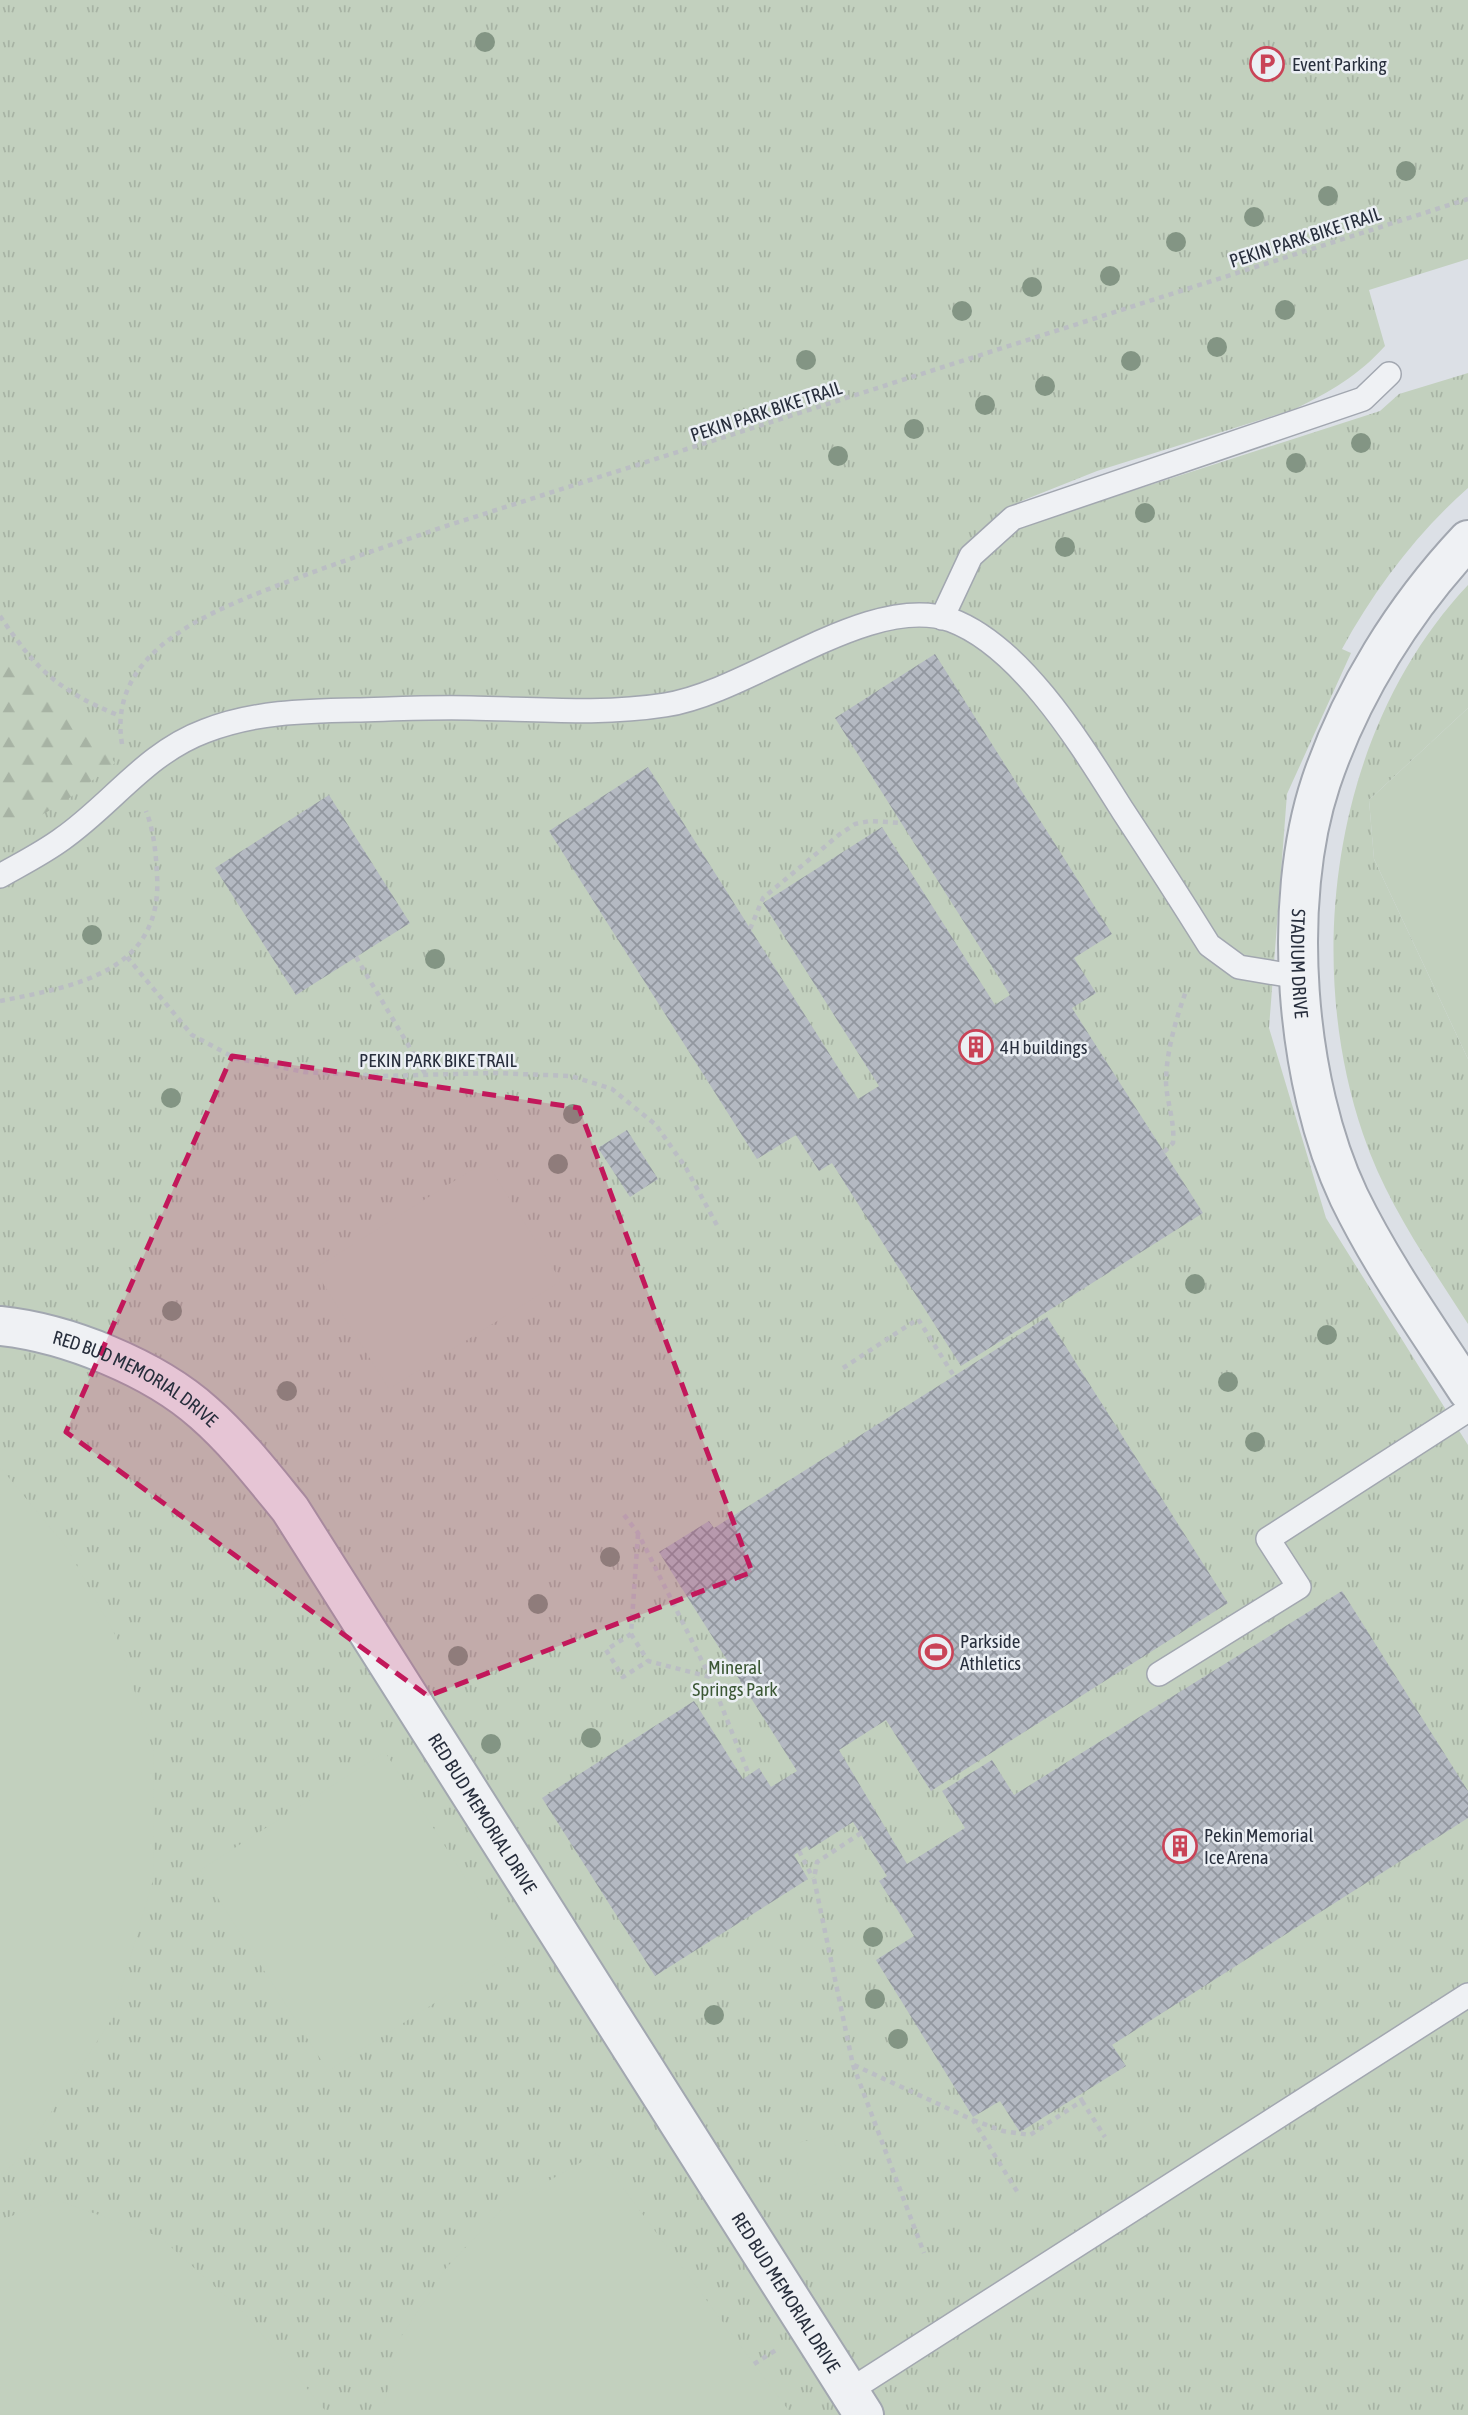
<svg xmlns="http://www.w3.org/2000/svg" width="1468" height="2415" font-family="'Asap Condensed',sans-serif">
<defs>
<pattern id="grass-tufts" width="24" height="20" patternUnits="userSpaceOnUse" patternTransform="scale(1.75)"><rect width="24" height="20" fill="#c2d0be"/><path d="M3 7l-1-3M5 7V3M7 7l1-3M15 17l-1-3M17 17v-4M19 17l1-3" fill="none" stroke="#a7b3a4"/></pattern>
<pattern id="forest-firs" width="22" height="20" patternUnits="userSpaceOnUse" patternTransform="scale(1.75)"><rect width="22" height="20" fill="#c2d0be"/><path d="M5 1l3.5 6h-7zM16 11l3.5 6h-7z" fill="#a7b3a4"/></pattern>
<pattern id="building-cross-hatch" width="8" height="8" patternUnits="userSpaceOnUse" patternTransform="scale(1.75)"><rect width="8" height="8" fill="#b4b9c2"/><path d="M0 0l8 8M0 8l8-8" fill="none" stroke="#92979f"/></pattern>
</defs>
<rect width="100%" height="100%" fill="#dce0e6"/>
<path fill="url(#grass-tufts)" d="M0,0H1468V259L1369,290L1385,346C1359,375 1330,392 1295,409L1097,471L1019,502L1051,517L1380,411L1399,394L1468,373V488C1417,533 1374,590 1342,649L1351,653L1287,794L1269,1028L1326,1218L1468,1445V2415H0Z
M1468,585V708L1369,800L1374,859L1468,1059V1324C1429,1263 1386,1203 1363,1134C1302,955 1335,726 1468,585Z"/>
<path fill="url(#forest-firs)" d="M0,640L18,667L91,728L115,763L63,803L0,838Z"/>
<path fill="#c2d0be" d="M1468,708V1059L1374,859L1369,800Z
M486,1161L561,1281L389,1389L314,1269Z
M0,1467L67,1548L119,1642L154,1753L153,1880L113,2017L22,2157L0,2175Z
M385,1752L513,1953L328,2071L200,1870Z
M832,2134L844,2177L801,2188L790,2145Z
M597,2153L792,2415H382L399,2340L446,2268L505,2206Z
M57,2200L160,2237L244,2313L329,2415H0V2220Z"/>
<path fill="url(#building-cross-hatch)" d="M935,654L1112,934L1074,958L1096,993L1072,1008L1203,1213L961,1366L832,1163L819,1171L796,1135L757,1159L549,831L648,767L858,1099L879,1086L763,903L882,827L995,1005L1010,995L835,718Z
M329,795L410,923L296,995L215,868Z
M627,1130L658,1179L630,1197L598,1148Z
M1047,1317L1228,1603L931,1791L886,1720L839,1750L907,1864L965,1828L942,1791L992,1760L1014,1795L1342,1591L1468,1791V1818L1112,2045L1126,2066L1020,2132L1000,2101L973,2117L876,1960L914,1936L879,1881L887,1876L853,1822L809,1850L807,1846L794,1855L808,1879L655,1976L542,1798L694,1701L743,1779L759,1768L771,1787L797,1771L659,1552L709,1521L714,1528Z"/>
<g fill="none" stroke-linecap="round" stroke-linejoin="round">
<g stroke="#a2a7b0" stroke-width="26">
<path id="lane" d="M942,618L971,556L1013,518L1363,399L1389,374
M0,876C21,864 43,853 62,839C112,804 146,753 205,731C254,712 303,711 355,710C393,709 432,707 470,708C534,709 602,715 665,705C751,692 870,591 951,620C1023,647 1083,748 1123,811C1152,855 1181,900 1209,945L1239,967L1299,977
M1159,1674L1299,1587L1268,1539L1468,1410
M849,2391L1468,1995"/>
</g>
<g stroke="#a2a7b0" stroke-width="42">
<g id="street">
<path id="s1" d="M1468,540C1404,608 1351,693 1321,782C1281,902 1295,1083 1349,1197C1382,1265 1427,1328 1468,1391"/>
<path id="s2" d="M0,1326C67,1333 154,1368 204,1413C236,1441 263,1476 290,1509L864,2415"/>
</g>
</g>
<path stroke="#bbbec4" stroke-width="4.5" stroke-dasharray="5 5" stroke-linecap="butt" d="M0,616C37,671 59,691 120,716
M122,744C106,649 215,610 284,583C336,563 388,546 440,528L1468,199
M750,929L763,898L840,834L855,824L870,821L902,823
M127,957L192,1035L235,1058L304,1072L381,1076L494,1073L571,1076L612,1089L656,1125L686,1168L719,1229
M356,957L426,1075
M0,1001C76,986 163,972 157,875C156,854 154,831 146,811
M1164,1152L1173,1143C1175,1122 1167,1103 1166,1083C1166,1052 1176,1019 1186,991
M843,1368L918,1319L954,1376
M624,1515L638,1533L710,1677L749,1775
M638,1534L631,1634L606,1650L623,1677L648,1661L710,1677
M631,1634L648,1661
M861,1833L817,1862L814,1879L853,2065L924,2253
M799,1851L813,1878
M854,2065L973,2120L1018,2193
M1082,2101L1105,2137
M973,2120L1003,2131L1030,2135L1082,2101L1079,2095
M754,2364L776,2350"/>
<use href="#lane" stroke="#eff1f4" stroke-width="23"/>
<use href="#street" stroke="#eff1f4" stroke-width="38"/>
</g>
<g fill="#839584">
<circle cx="485" cy="42" r="10"/>
<circle cx="1406" cy="171" r="10"/>
<circle cx="1328" cy="196" r="10"/>
<circle cx="1254" cy="217" r="10"/>
<circle cx="1176" cy="242" r="10"/>
<circle cx="1110" cy="276" r="10"/>
<circle cx="1032" cy="287" r="10"/>
<circle cx="1285" cy="310" r="10"/>
<circle cx="962" cy="311" r="10"/>
<circle cx="1217" cy="347" r="10"/>
<circle cx="806" cy="360" r="10"/>
<circle cx="1131" cy="361" r="10"/>
<circle cx="1045" cy="386" r="10"/>
<circle cx="985" cy="405" r="10"/>
<circle cx="914" cy="429" r="10"/>
<circle cx="1361" cy="443" r="10"/>
<circle cx="838" cy="456" r="10"/>
<circle cx="1296" cy="463" r="10"/>
<circle cx="1145" cy="513" r="10"/>
<circle cx="1065" cy="547" r="10"/>
<circle cx="92" cy="935" r="10"/>
<circle cx="435" cy="959" r="10"/>
<circle cx="171" cy="1098" r="10"/>
<circle cx="573" cy="1114" r="10"/>
<circle cx="558" cy="1164" r="10"/>
<circle cx="1195" cy="1284" r="10"/>
<circle cx="172" cy="1311" r="10"/>
<circle cx="1327" cy="1335" r="10"/>
<circle cx="1228" cy="1382" r="10"/>
<circle cx="287" cy="1391" r="10"/>
<circle cx="1255" cy="1442" r="10"/>
<circle cx="610" cy="1557" r="10"/>
<circle cx="538" cy="1604" r="10"/>
<circle cx="458" cy="1656" r="10"/>
<circle cx="591" cy="1738" r="10"/>
<circle cx="491" cy="1744" r="10"/>
<circle cx="873" cy="1937" r="10"/>
<circle cx="875" cy="1999" r="10"/>
<circle cx="714" cy="2015" r="10"/>
<circle cx="898" cy="2039" r="10"/>
</g>
<path fill="#c2185b" fill-opacity="0.2" stroke="#c2185b" stroke-width="5" stroke-dasharray="14 9" stroke-linejoin="round" d="M232,1056L579,1108L752,1572L428,1696L66,1432Z"/>
<defs>
<g id="parking-ring" transform="scale(1.75)"><circle r="9.5" fill="#ebeff4" stroke="#c94357" stroke-width="1.5"/><path d="M-3.5-5.5H1a3.5 3.5 0 0 1 0 7H-1V5.5H-3.5ZM-1-3.4V-.6H.8a1.4 1.4 0 0 0 0-2.8Z" fill="#c94357"/></g>
<g id="building-ring" transform="scale(1.75)"><circle r="9.5" fill="#ebeff4" stroke="#c94357" stroke-width="1.5"/><path d="M-4-6H4V6H1V3H-1V6H-4ZM-2.5-4.3h1.7v1.8h-1.7ZM.8-4.3h1.7v1.8H.8ZM-2.5-1h1.7V.8h-1.7ZM.8-1h1.7V.8H.8Z" fill="#c94357"/></g>
<g id="stadium-ring" transform="scale(1.75)"><circle r="9.5" fill="#ebeff4" stroke="#c94357" stroke-width="1.5"/><path d="M0-5a6.5 5 0 1 0 0 10a6.5 5 0 1 0 0-10ZM-3.5-1.8h7v3.6h-7Z" fill="#c94357"/></g>
</defs>
<g fill-rule="evenodd">
<use href="#parking-ring" x="1267" y="64"/>
<use href="#building-ring" x="976" y="1047"/>
<use href="#stadium-ring" x="936" y="1652"/>
<use href="#building-ring" x="1180" y="1846"/>
</g>
<g text-anchor="middle" stroke-width="5" stroke-linejoin="round" paint-order="stroke">
<g font-size="19" fill="#272e3c" stroke="#ebeff4" text-anchor="start">
<text x="1292" y="71">Event Parking</text>
<text x="1000" y="1054">4H buildings</text>
<text x="960" y="1648">Parkside<tspan x="960" dy="22">Athletics</tspan></text>
<text x="1204" y="1842">Pekin Memorial<tspan x="1204" dy="22">Ice Arena</tspan></text>
</g>
<g font-size="19" fill="#272e3c" stroke="#ebeff4">
<text transform="translate(1305 237) rotate(-18)" y="7">PEKIN PARK BIKE TRAIL</text>
<text transform="translate(766 411) rotate(-18)" y="7">PEKIN PARK BIKE TRAIL</text>
<text dy="7" stroke="none"><textPath href="#s1" startOffset="469">STADIUM DRIVE</textPath></text>
<text x="438" y="1067">PEKIN PARK BIKE TRAIL</text>
<text dy="7" stroke="none"><textPath href="#s2" startOffset="147">RED BUD MEMORIAL DRIVE</textPath></text>
<text dy="7" stroke="none"><textPath href="#s2" startOffset="714">RED BUD MEMORIAL DRIVE</textPath></text>
<text dy="7" stroke="none"><textPath href="#s2" startOffset="1281">RED BUD MEMORIAL DRIVE</textPath></text>
</g>
<g font-size="19" fill="#3b5734" stroke="#ebeff4">
<text x="735" y="1674">Mineral<tspan x="735" dy="22">Springs Park</tspan></text>
</g>
</g>
</svg>
